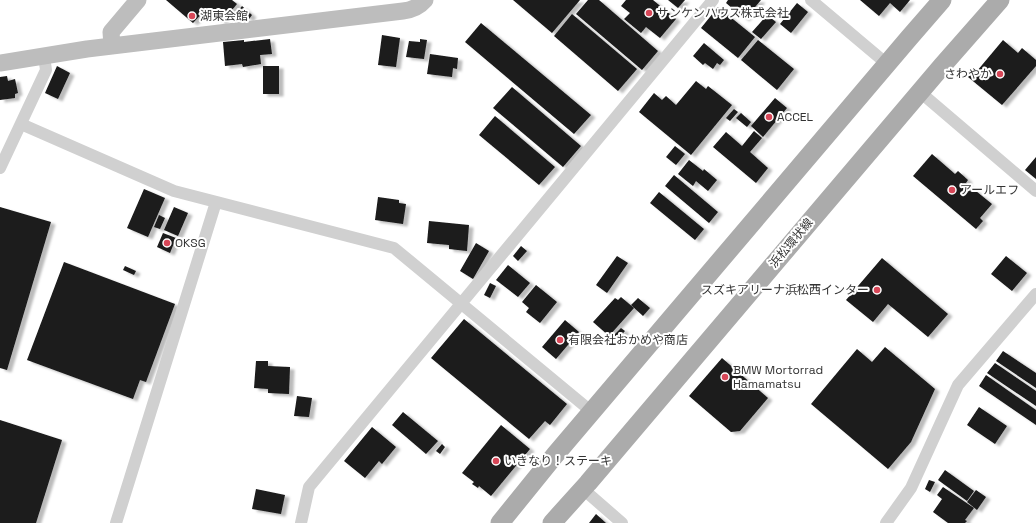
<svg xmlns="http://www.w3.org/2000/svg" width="1036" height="523" font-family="'Space Grotesk','Noto Sans JP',sans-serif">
<defs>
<filter id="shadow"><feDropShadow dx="4.5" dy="2.5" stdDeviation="1" flood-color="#0004"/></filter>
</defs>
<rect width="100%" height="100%" fill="#fff"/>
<path fill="#1a1a1a" filter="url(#shadow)" d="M166,0H232L237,4L222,22L206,9L193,23Z
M513,0H580L552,33Z
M588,0H599L658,51L642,70L576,14Z
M626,0H653L676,19L660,38L646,27L641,33L624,19L630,13L621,6Z
M668,0H685L678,8Z
M728,0H761L745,19L726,3Z
M860,0H910L900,12L890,3L879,16Z
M797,3L808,12L791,33L780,24Z
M242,6L252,15L249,19L238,11Z
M718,7L755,37L738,58L701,28Z
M572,14L637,69L618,91L554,36Z
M767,15L776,22L761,39L752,32Z
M481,23L591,115L574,134L465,42Z
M382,35L400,38L396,67L378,65Z
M270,39L272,54L260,55L261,64L243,67L242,64L225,66L223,42L244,40V42Z
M420,39L427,40L424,59L406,57L409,41L420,42Z
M758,40L794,69L777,90L741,60Z
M1003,40L1018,53L1022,48L1036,60V66L1002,105L968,77L975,69L977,71Z
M704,43L724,60L720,65L717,63L713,69L705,63L703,65L693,56Z
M430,54L458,58L457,69L453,68L452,77L427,74Z
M57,66L70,73L58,99L45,93Z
M263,66H279V94H263Z
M7,76L8,81L15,79L18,93L15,94V98L0,100V77Z
M696,81L706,89L708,86L732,105L691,155L639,112L654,93L662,100L666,96L676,105Z
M512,87L581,146L563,167L493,108Z
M775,98L787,108L763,137L751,126Z
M734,109L738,112L730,121L726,118Z
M741,113L751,122L747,127L736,118Z
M495,116L555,167L539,185L479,135Z
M754,131L762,138L750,152L768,168L756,183L713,147L726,132L742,146Z
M675,146L685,154L676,165L666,157Z
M932,154L955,174L958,171L968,180L966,183L992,204L980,218L983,221L976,229L913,176Z
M1036,157V179L1025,170Z
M689,160L703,171L704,169L717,180L708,191L696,181L693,186L678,174Z
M674,175L718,212L709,223L665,186Z
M144,189L165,198L148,237L127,228Z
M659,192L704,229L695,240L650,203Z
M378,197L399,200V203L406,204L403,224L375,220Z
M0,207L51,222L7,370L0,368Z
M174,207L188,213L178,236L164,230Z
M159,215L165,218L160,229L154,227Z
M429,221L469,225L467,251L449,249V245L427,243Z
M163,233L176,238L170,253L157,247Z
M476,243L489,251L473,279L460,271Z
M521,246L527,251L518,261L513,256Z
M617,256L628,263L607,293L596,285Z
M1006,256L1027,273L1012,291L991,274Z
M882,258L948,314L928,337L888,304L873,322L846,300Z
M64,262L175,304L146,382L140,380L133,399L27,360Z
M508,265L530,283L518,297L496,280Z
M125,266L136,271L134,275L123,270Z
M490,283L496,286L490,298L484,295Z
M536,285L557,302L540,323L526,312L529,308L522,302Z
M621,297L634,308L609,336L593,322L615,298L618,300Z
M638,298L650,308L643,316L631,305Z
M464,319L567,404L550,425L545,421L529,439L431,358Z
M565,320L579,332L556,359L542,347Z
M621,328L625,331L618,339L614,335Z
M885,347L935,389L911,442L888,469L811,404L857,349L872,362Z
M1003,351L1036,373V388L996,361Z
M722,358L768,398L740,431L731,432L689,396Z
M256,361H268V366L290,367L289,394L268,393V389L254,388Z
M995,363L1036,391V406L987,373Z
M986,375L1036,410V425L979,386Z
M297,396L312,398L309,417L294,416Z
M979,407L1007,426L995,444L967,425Z
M403,412L438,441L426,454L392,425Z
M0,420L62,440L36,523H0Z
M501,425L530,449L491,496L479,486L478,488L472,484L474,482L462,473Z
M372,427L396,447L382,464L379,461L365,478L344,461Z
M442,444L445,447L440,454L436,451Z
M945,470L974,491L967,501L938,480Z
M929,480L935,482L930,492L925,489Z
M943,487L974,508L965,520L967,521L965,523H948L933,512L942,499L937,495Z
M256,489L285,495L281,514L252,509Z
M976,490L986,497L977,510L967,502Z
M596,514L606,523H589Z"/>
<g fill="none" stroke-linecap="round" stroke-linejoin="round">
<path stroke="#d0d0d0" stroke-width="12" d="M811,0L887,64
M920,92L1036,191
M21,124L174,191L394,248L592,412
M0,168L46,70L44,56
M583,489L622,523
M116,523L216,202
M301,523L309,487L713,0
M886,523L911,488L958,385L1036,294"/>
<path stroke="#bdbdbd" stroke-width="17" d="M112,46L111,32L138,0
M0,63L87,49L403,11C412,10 419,7 425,0"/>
<path stroke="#ababab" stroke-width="19" d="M500,523L555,455L909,38L942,0
M552,523L588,483L942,66L1000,0"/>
</g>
<g fill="#d84758" stroke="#fff" stroke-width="1.5">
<circle cx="649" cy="13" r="4"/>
<circle cx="192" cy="16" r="4"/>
<circle cx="1000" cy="74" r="4"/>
<circle cx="769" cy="117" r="4"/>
<circle cx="952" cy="190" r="4"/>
<circle cx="167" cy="243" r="4"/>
<circle cx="877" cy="290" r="4"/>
<circle cx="560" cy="340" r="4"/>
<circle cx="725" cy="377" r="4"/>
<circle cx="496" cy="461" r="4"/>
</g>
<g text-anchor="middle" stroke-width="4" stroke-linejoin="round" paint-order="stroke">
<g font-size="12" fill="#333" stroke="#fff" text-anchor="start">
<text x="657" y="17">サンケンハウス株式会社</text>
<text x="200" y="20">湖東会館</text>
<text x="992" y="78" text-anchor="end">さわやか</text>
<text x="777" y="121">ACCEL</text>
<text x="960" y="194">アールエフ</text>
<text x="175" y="247">OKSG</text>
<text x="869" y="294" text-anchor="end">スズキアリーナ浜松西インター</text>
<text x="568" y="344">有限会社おかめや商店</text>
<text x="733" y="374">BMW Mortorrad<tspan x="733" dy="14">Hamamatsu</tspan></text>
<text x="504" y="465">いきなり！ステーキ</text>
</g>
<g font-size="12" fill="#333" stroke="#fff">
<text transform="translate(791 243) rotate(-50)" y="4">浜松環状線</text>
</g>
</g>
</svg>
